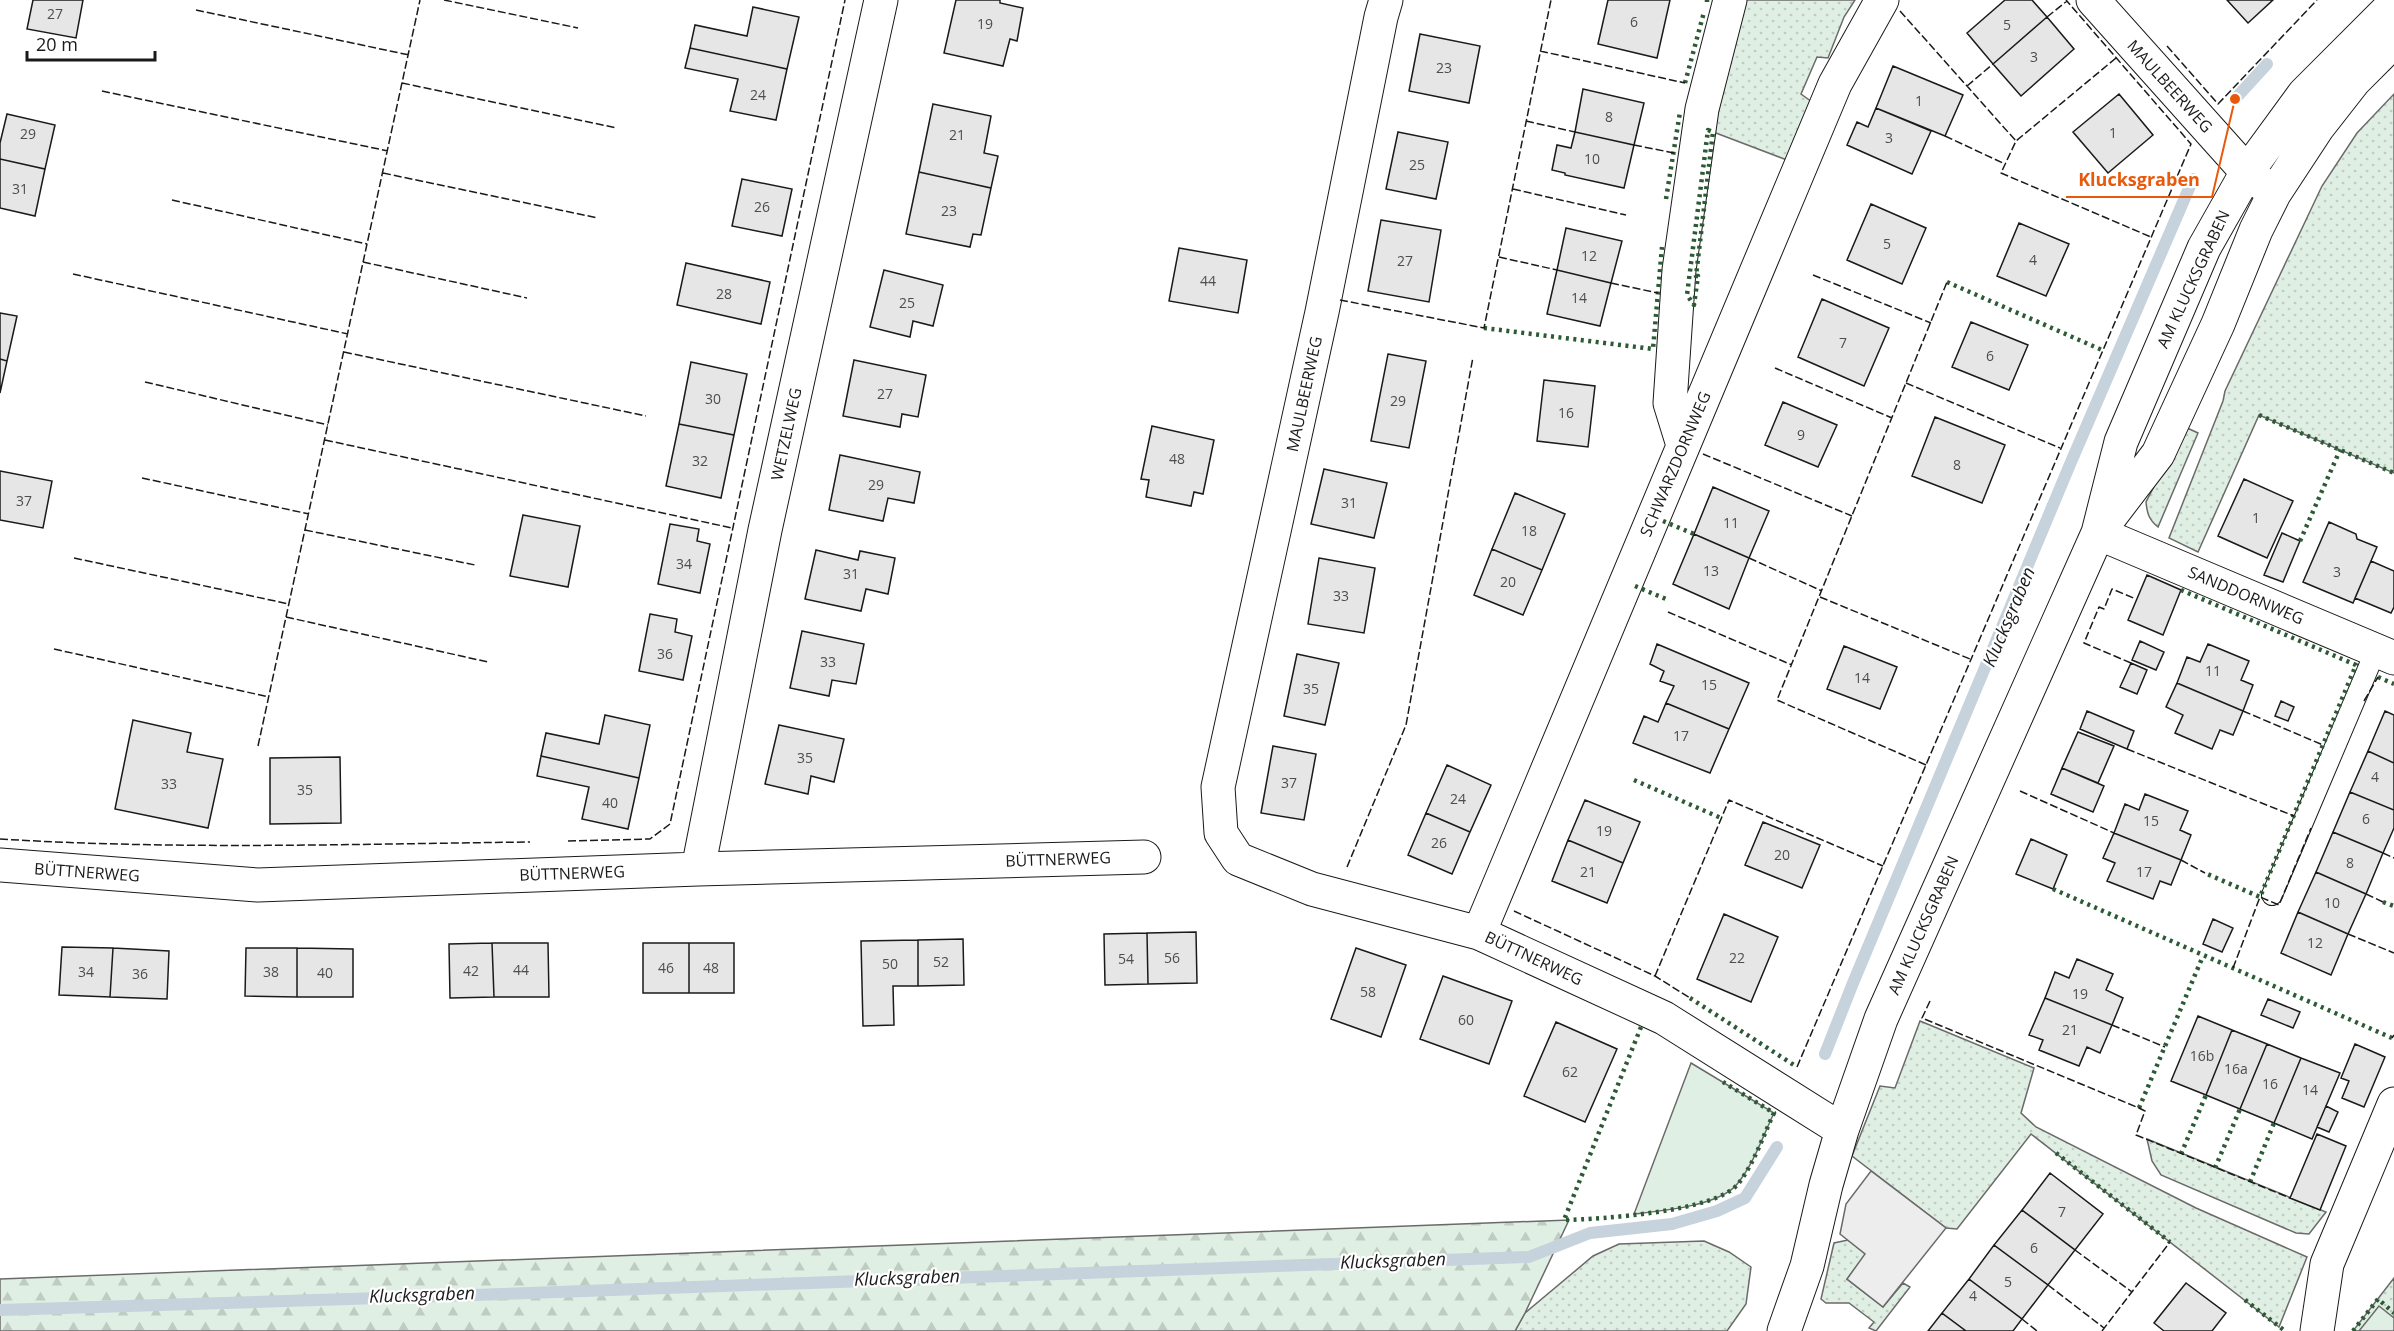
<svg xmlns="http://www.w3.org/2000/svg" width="2394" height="1331" font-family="'Open Sans',sans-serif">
<defs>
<pattern id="grass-dots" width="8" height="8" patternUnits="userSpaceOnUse" patternTransform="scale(1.5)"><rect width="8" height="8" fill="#e0efe3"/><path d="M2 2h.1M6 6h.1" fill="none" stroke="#c0ccc2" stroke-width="1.8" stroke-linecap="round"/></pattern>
<pattern id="forest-firs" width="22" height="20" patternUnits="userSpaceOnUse" patternTransform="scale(1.5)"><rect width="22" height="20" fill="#e0efe3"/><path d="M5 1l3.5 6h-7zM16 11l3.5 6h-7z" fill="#c0ccc2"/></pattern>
</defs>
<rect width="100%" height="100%" fill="#fff"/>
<path fill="url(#grass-dots)" stroke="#6a6a6a" stroke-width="1.5" d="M1738,0H1855L1844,17L1828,58L1817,57L1801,94L1812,102L1787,160L1708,130Z
M2394,94V473L2259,415L2198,552L2169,538L2223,401L2225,391L2322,186L2357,133Z
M2185,427L2198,433L2158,527C2149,520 2147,513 2146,502Z
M1920,1021L2034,1068L2021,1113L2036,1127L2196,1208L2307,1257L2279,1327L2031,1134L1957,1229L1946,1228L1852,1156L1880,1086L1895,1088Z
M2147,1139L2326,1212L2309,1234L2296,1233L2161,1175L2152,1161Z
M1848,1240L1866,1254L1847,1279L1883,1307L1903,1283L1910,1287L1876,1331L1869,1328L1874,1322L1849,1303H1826L1821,1299L1834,1243Z
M1704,1241L1729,1252L1751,1267L1746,1304L1727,1331H1515L1525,1313L1593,1256L1619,1244Z
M2394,1278V1331H2353Z"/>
<path fill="url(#forest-firs)" stroke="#6a6a6a" stroke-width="1.5" d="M1569,1220L1525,1313L1515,1331H0V1279Z"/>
<path fill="#e0efe3" stroke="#6a6a6a" stroke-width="1.5" d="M1691,1063L1774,1113C1763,1136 1754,1163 1738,1183C1721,1206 1661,1211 1634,1214Z
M2379,1306L2394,1318V1331H2359Z"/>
<path fill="#ededed" stroke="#6a6a6a" stroke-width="1.5" d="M1871,1171L1946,1228L1883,1307L1847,1279L1865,1254L1840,1234L1846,1204Z"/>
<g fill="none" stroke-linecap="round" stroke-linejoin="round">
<path stroke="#c6d2dc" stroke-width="12" d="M2235,99L2267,64
M1825,1054L1853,983L2071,462L2193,179
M0,1310L474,1295L1529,1257L1590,1233L1672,1224L1717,1211L1745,1198L1777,1147"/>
</g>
<path fill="#e6e6e6" stroke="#1a1a1a" stroke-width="1.5" d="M33,0H83L76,38L27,29Z
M956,0H1000V3L1023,8L1017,41L1010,39L1003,66L944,53Z
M1608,0H1670L1657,58L1598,44Z
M2005,0H2032L2047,17L1993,64L1967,33Z
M2227,0H2273L2248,23Z
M753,7L799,17L787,69L690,48L695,25L747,36Z
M2047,17L2074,49L2021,96L1993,64Z
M1420,34L1480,46L1469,103L1409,91Z
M690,48L787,69L776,120L730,111L738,79L685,68Z
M1893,66L1963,95L1945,136L1876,108Z
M1583,89L1644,103L1634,145L1575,132Z
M2119,94L2153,135L2108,173L2073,132Z
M933,104L991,116L984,153L998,156L991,188L919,172Z
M1876,108L1931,131L1912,174L1847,145L1857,122L1868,127Z
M7,114L55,125L45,169L0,159V143Z
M1398,132L1448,142L1436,199L1386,189Z
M1575,132L1634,145L1624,188L1565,175V173L1552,170L1557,145L1571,148Z
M0,159L45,169L35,216L0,208Z
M919,172L991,188L981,235L973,234L970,247L906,234Z
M742,179L792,189L782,236L732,226Z
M1871,204L1926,228L1902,284L1847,260Z
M1381,220L1441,230L1429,302L1368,291Z
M2019,223L2069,244L2046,296L1997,276Z
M1566,228L1622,241L1611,283L1557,270Z
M1179,248L1247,260L1238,313L1169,301Z
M686,263L770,282L761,324L677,305Z
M884,270L943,285L933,326L913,321L910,337L870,327Z
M1557,270L1611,283L1600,326L1547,314Z
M1822,299L1889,328L1864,386L1798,357Z
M0,313L17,316L7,361L0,359Z
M1971,322L2028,345L2009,390L1952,367Z
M1388,354L1426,361L1409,448L1371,441Z
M0,359L7,361L0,393Z
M854,360L926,375L918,417L902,414L900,427L843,416Z
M691,362L747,374L734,435L679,424Z
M1544,380L1595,386L1588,447L1537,441Z
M1783,402L1837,425L1818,467L1765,445Z
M1935,417L2005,445L1982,503L1912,476Z
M679,424L734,435L721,498L666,486Z
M1152,426L1214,440L1203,494L1194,492L1191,506L1146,497L1149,480L1141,479Z
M840,455L920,472L914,503L888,498L883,521L829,510Z
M1324,469L1387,483L1374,538L1311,524Z
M0,471L52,481L43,528L0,520Z
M2244,479L2293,501L2267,558L2218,536Z
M1713,487L1769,511L1749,558L1694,534Z
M1515,493L1565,514L1542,570L1492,549Z
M523,515L580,526L568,587L510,576Z
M2329,522L2356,534L2357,539L2377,547L2353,603L2303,582Z
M670,524L699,529L697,541L710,544L700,593L658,584Z
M2282,533L2300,541L2283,582L2264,575Z
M1694,534L1749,558L1729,609L1673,584Z
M1492,549L1542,570L1523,615L1474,595Z
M816,550L858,560L860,551L895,558L888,594L866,589L861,611L805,599Z
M1319,558L1375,568L1364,633L1308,624Z
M2371,561L2394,571V607L2391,613L2355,598Z
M2147,575L2181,590L2163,635L2128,620Z
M650,614L677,619L675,632L692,636L683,680L639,671Z
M802,631L864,644L856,684L832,680L829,696L790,688Z
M2140,641L2164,652L2156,670L2132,660Z
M1657,644L1749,683L1729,729L1666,703L1674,686L1660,681L1664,671L1650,664Z
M2208,644L2249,661L2241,680L2253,685L2243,711L2177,683L2187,657L2200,662Z
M1844,646L1897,667L1880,709L1827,689Z
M1297,654L1339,663L1325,725L1284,716Z
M2131,663L2147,670L2137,694L2120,687Z
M2177,683L2243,711L2233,735L2220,730L2212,749L2175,733L2183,715L2166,707Z
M2281,701L2294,707L2288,721L2275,716Z
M1666,703L1729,729L1710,773L1633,743L1644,716L1658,722Z
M2087,711L2134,731L2127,749L2080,729Z
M2385,711L2394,715V763L2368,751Z
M605,715L650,725L639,778L541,756L546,733L599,744Z
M133,720L191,733L187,752L223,759L208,828L115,809Z
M779,725L844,739L834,782L811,776L808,794L765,784Z
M2078,732L2114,746L2098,783L2062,768Z
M1273,746L1316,754L1304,820L1261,813Z
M2368,751L2394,763V810L2350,792Z
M541,756L639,778L628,829L582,819L589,787L537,776Z
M340,757L341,823L270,824V758Z
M1447,765L1491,785L1470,832L1426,813Z
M2062,768L2104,786L2093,812L2051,794Z
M2350,792L2394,810V828L2383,853L2333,832Z
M2145,794L2188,811L2180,830L2191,835L2181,860L2114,833L2125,804L2139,810Z
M1585,800L1640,822L1623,863L1568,840Z
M1426,813L1470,832L1452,874L1408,855Z
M1763,822L1820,845L1802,888L1745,865Z
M2333,832L2383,853L2366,894L2316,872Z
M2114,833L2181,860L2171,885L2160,881L2153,899L2107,881L2115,863L2103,858Z
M2031,839L2067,855L2053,889L2016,874Z
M1568,840L1623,863L1607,903L1552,881Z
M2316,872L2366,894L2348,934L2298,912Z
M2298,912L2348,934L2331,975L2281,953Z
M1724,914L1778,937L1751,1002L1697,979Z
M2213,919L2233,928L2222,952L2203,944Z
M1196,932L1197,983L1148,984L1147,933Z
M1147,933L1148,984L1105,985L1104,934Z
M963,939L964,985L918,986V940Z
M918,940V986H893L894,1025L863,1026L861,941Z
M492,943H548L549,997H494Z
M492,943L494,997L450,998L449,944Z
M643,943H689V993H643Z
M689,943H734V993H689Z
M62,947L113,948L110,997L59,995Z
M113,948L169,951L167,999L110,997Z
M246,948H297V997L245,996Z
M297,948L353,949V997H297Z
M1356,948L1406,965L1381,1037L1331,1019Z
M2077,959L2113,974L2106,990L2123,998L2112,1025L2045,998L2055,972L2069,978Z
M1443,976L1512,1001L1489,1064L1420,1039Z
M2045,998L2112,1025L2100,1053L2087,1047L2079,1066L2039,1050L2043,1040L2029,1035Z
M2268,999L2300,1012L2293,1028L2261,1015Z
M2198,1016L2232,1030L2206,1095L2171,1081Z
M1556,1022L1617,1049L1585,1122L1524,1096Z
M2232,1030L2267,1044L2240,1109L2206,1095Z
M2267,1044L2301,1058L2274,1123L2240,1109Z
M2355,1044L2385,1057L2364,1107L2342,1098L2349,1081L2341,1078Z
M2301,1058L2340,1073L2312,1139L2274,1123Z
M2326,1106L2338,1112L2329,1132L2317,1127Z
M2317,1134L2346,1146L2320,1210L2290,1198Z
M2050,1173L2103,1214L2075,1250L2022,1210Z
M2022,1210L2075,1250L2048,1285L1994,1245Z
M1994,1245L2048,1285L2022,1319L1969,1279Z
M1969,1279L2022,1319L2013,1331H1966L1942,1313Z
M2186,1283L2226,1313L2212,1331H2164L2154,1323Z
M1942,1313L1966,1331H1928Z"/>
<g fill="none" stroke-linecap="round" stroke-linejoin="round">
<g stroke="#1a1a1a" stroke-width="22">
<path id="service" d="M2272,895L2376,650"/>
</g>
<g stroke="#1a1a1a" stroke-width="35">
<path id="minor" d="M1386,0L1381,17L1322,312L1218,787L1221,833L1238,859L1312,889L1479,933L1664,1018L1842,1130
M2093,0L2247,172L2265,186
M1683,445L1670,403L1679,270L1702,109L1730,0
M2106,522L2158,454L2218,324L2256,230L2274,194L2318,127L2354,81L2394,41
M2098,533L2394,658
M0,865L258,885L698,869L1144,857
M698,869L765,530L881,0
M1479,933L1835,84L1882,0
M1784,1331L1807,1266L1826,1185L1842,1130L1881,1019L2098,533L2121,442L2204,248L2247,172L2304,94L2394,4
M2317,1331L2327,1264L2394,1104"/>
</g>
<use href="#service" stroke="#fff" stroke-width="20"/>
<use href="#minor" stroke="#fff" stroke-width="33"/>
<path stroke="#2b5a34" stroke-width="4.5" stroke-dasharray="3 4.5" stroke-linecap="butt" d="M1707,2V0
M1685,83L1704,12
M1708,130L1713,132L1696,276H1698L1694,305L1687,295Z
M1666,199L1680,112
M1947,282L2102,350
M1484,328L1653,349L1662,247
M2259,415L2394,473
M1663,521L1694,534
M2300,541L2340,450
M1635,586L1666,599
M2181,590L2356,665L2260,897L2205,873
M2378,677L2394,684
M1634,780L1721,818
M2053,889L2392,1038
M2383,902L2394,906
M1690,998L1797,1067
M1641,1027L1564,1220C1601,1219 1715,1212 1738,1184C1754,1164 1763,1136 1774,1113L1723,1082
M2139,1108L2203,956
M2056,1153L2170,1242
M2181,1154L2206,1095
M2215,1168L2240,1109
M2250,1182L2274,1123
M2245,1300L2285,1331
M2353,1331L2378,1299L2394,1313"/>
<path stroke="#1a1a1a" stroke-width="1.5" stroke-dasharray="8 3" stroke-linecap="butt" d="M444,0L578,28
M196,10L409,55
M1900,11L2016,141
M2047,17L2067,1
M2167,46L2218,104L2317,0
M1540,51L1685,83
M2116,58L2016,141L2001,173L2151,237
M402,83L617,128
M1967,86L1993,64
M102,91L388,151
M1526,121L1575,132
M1945,136L2005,164
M1634,145L1674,153
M383,173L598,218
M1513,189L1626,215
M172,200L367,244
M1499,257L1557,270
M363,262L527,298
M73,274L348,334
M1813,275L1931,323
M1611,283L1658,293
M1340,300L1484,328L1551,0
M344,352L646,416
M1775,368L1892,418
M145,382L328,425
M1906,383L2060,448
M325,440L732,528
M1703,454L1852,516
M142,478L309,514
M305,530L475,565
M74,558L289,604
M1749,558L1822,591
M1820,597L1970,659
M1668,612L1792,665
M286,617L488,662
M54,649L269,697
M2131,663L2084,643L2099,607L2104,609L2112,589L2136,599
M2364,701L2378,677
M2243,711L2323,745
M258,746L420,0
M2127,749L2294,816
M1926,765L1777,700L1947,282
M2020,791L2114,833
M0,839C177,850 353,844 530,842
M568,841L650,839L670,824L845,0
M2383,853L2394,858
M2181,860L2205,873
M1347,867L1406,725L1473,357
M2366,894L2383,902
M1514,911L1655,976L1690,998
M2348,934L2394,953
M2233,968L2260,897L2279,905L2311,828
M1655,976L1729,800L1883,866
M1930,1001L1922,1018L2139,1108L2145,1111L2136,1135L2290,1198
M2112,1025L2165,1047
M2392,1038L2394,1035
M1797,1067L2191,144L2066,0
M2075,1250L2132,1292
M2048,1285L2104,1328
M2022,1319L2037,1331
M2102,1331L2170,1242"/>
</g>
<g text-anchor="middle" stroke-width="4.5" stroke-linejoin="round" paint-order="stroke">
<g font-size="14" fill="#4d4d4d">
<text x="55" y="19">27</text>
<text x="1634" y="27">6</text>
<text x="985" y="29">19</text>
<text x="2007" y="30">5</text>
<text x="2034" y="62">3</text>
<text x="1444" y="73">23</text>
<text x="758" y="100">24</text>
<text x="1919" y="106">1</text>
<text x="1609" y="122">8</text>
<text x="2113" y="138">1</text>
<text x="28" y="139">29</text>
<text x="957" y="140">21</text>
<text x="1889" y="143">3</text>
<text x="1592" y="164">10</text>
<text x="1417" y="170">25</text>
<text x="20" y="194">31</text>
<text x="762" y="212">26</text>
<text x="949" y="216">23</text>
<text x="1887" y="249">5</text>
<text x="1589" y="261">12</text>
<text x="2033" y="265">4</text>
<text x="1405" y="266">27</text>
<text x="1208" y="286">44</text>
<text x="724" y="299">28</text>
<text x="1579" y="303">14</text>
<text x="907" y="308">25</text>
<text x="1843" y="348">7</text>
<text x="1990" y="361">6</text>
<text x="885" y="399">27</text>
<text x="713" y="404">30</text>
<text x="1398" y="406">29</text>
<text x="1566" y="418">16</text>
<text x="1801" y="440">9</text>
<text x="1177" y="464">48</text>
<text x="700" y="466">32</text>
<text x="1957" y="470">8</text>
<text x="876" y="490">29</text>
<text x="24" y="506">37</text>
<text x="1349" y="508">31</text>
<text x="2256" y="523">1</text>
<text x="1731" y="528">11</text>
<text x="1529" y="536">18</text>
<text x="684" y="569">34</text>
<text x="1711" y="576">13</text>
<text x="2337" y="577">3</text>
<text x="851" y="579">31</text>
<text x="1508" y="587">20</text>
<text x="1341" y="601">33</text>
<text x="665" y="659">36</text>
<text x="828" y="667">33</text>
<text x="2213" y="676">11</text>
<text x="1862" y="683">14</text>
<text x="1709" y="690">15</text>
<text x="1311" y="694">35</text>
<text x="1681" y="741">17</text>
<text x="805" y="763">35</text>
<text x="2375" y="782">4</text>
<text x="1289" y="788">37</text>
<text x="169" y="789">33</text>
<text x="305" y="795">35</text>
<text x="1458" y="804">24</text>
<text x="610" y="808">40</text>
<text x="2366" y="824">6</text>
<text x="2151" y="826">15</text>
<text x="1604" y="836">19</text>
<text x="1439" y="848">26</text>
<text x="1782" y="860">20</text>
<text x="2350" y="868">8</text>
<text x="1588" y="877">21</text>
<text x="2144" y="877">17</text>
<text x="2332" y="908">10</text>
<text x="2315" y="948">12</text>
<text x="1172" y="963">56</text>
<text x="1737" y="963">22</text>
<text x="1126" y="964">54</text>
<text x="941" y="967">52</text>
<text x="890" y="969">50</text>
<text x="666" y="973">46</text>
<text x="711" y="973">48</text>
<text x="521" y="975">44</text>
<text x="471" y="976">42</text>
<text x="86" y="977">34</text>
<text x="271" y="977">38</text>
<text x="325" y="978">40</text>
<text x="140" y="979">36</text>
<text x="1368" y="997">58</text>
<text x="2080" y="999">19</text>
<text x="1466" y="1025">60</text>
<text x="2070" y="1035">21</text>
<text x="2202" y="1061">16b</text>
<text x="2236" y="1074">16a</text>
<text x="1570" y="1077">62</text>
<text x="2270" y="1089">16</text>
<text x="2310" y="1095">14</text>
<text x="2062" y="1217">7</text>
<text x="2034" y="1253">6</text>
<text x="2008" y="1287">5</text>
<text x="1973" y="1301">4</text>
</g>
<g font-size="16" fill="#1a1a1a" stroke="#fff">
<text transform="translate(2170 86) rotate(48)" y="6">MAULBEERWEG</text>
<text transform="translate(2193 279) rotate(-65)" y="6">AM KLUCKSGRABEN</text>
<text transform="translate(1304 394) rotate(-78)" y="6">MAULBEERWEG</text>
<text transform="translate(786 434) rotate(-78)" y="6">WETZELWEG</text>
<text transform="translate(1675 464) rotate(-67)" y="6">SCHWARZDORNWEG</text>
<text transform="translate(2246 595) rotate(23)" y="6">SANDDORNWEG</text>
<text transform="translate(1058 859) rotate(-2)" y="6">BÜTTNERWEG</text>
<text transform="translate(87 872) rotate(4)" y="6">BÜTTNERWEG</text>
<text transform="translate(572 873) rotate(-2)" y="6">BÜTTNERWEG</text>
<text transform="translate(1923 925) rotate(-66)" y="6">AM KLUCKSGRABEN</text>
<text transform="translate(1534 958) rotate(25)" y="6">BÜTTNERWEG</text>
</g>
<g font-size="18" font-style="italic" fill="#1a1a1a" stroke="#fff">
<text transform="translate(2009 617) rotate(-67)" y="6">Klucksgraben</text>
<text transform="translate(1393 1261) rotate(-2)" y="6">Klucksgraben</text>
<text transform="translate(907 1278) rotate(-2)" y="6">Klucksgraben</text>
<text transform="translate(422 1295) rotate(-2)" y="6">Klucksgraben</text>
</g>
</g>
<path fill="none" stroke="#e8590c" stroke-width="2" d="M2235 99L2212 197H2066"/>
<circle fill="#e8590c" stroke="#fff" stroke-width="2" cx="2235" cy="99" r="6"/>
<g font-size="18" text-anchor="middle" font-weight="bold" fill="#e8590c" stroke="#fff" stroke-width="4.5" stroke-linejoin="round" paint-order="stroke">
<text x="2139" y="186">Klucksgraben</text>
</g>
<path d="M27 51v9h128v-9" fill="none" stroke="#1a1a1a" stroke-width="3"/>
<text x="36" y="51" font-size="18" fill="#1a1a1a" stroke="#ffffff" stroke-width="4.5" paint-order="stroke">20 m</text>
</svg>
